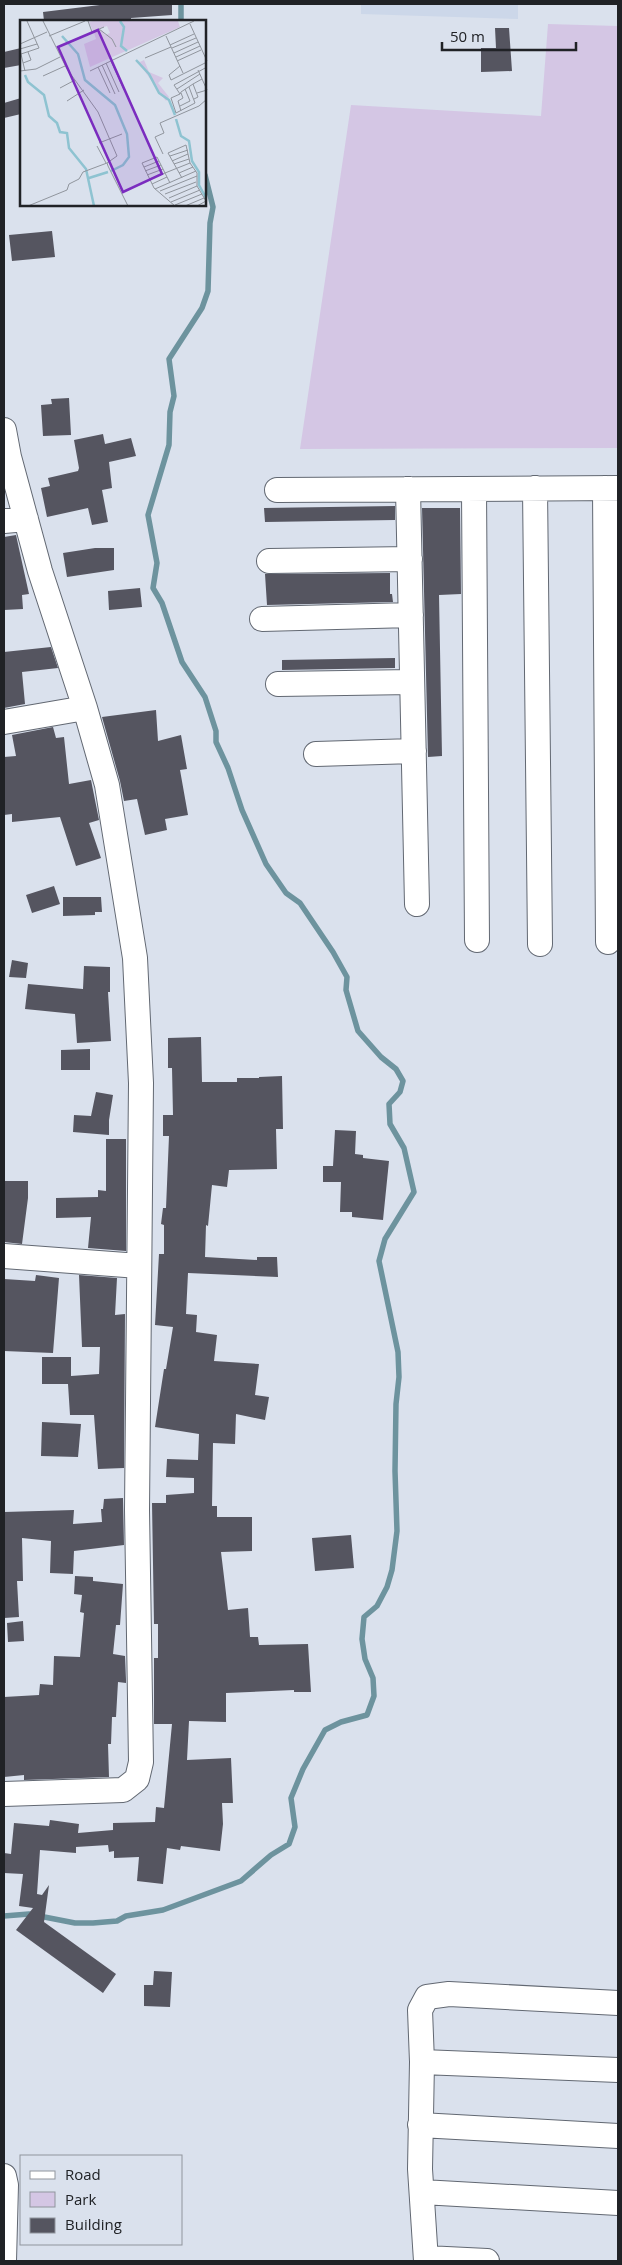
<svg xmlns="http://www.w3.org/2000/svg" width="622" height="2265" font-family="'Open Sans',sans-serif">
<rect width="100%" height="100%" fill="#dae1ed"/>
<path fill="#ccd7e9" d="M361,4H518V19L361,14Z"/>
<path fill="#d4c6e4" d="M548,24L618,26V448L300,449L351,105L541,116Z"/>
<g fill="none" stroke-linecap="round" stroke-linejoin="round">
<path stroke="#6d939e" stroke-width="5.5" d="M181,21V4
M4,1916L29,1914L75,1923H93L117,1921L126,1916L163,1910L241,1881L271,1855L289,1844L295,1827L291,1798L303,1769L325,1730L341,1722L367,1715L374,1696L373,1678L365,1659L362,1639L364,1617L377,1606L387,1587L392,1570L397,1531L395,1471L396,1404L399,1377L398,1352L379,1261L385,1239L414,1192L404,1148L390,1124L389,1104L400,1092L403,1081L396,1069L381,1057L358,1031L346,990L347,977L333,952L300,903L286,893L266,864L242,810L228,768L216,742V731L205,697L182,662L162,603L153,588L157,563L148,515L169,445L170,412L174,396L169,359L202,308L208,291L210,223L213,207L205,175"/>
</g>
<path fill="#555560" d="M108,4H172V15L131,18V21H44L43,12Z
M495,28H509L512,71L481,72V48H496Z
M21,48V65L4,68V52Z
M21,98V114L4,118V103Z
M52,231L55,257L12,261L9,235Z
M69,398L71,435L43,436L41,405L52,404L51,399Z
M103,434L105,444L131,438L136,456L109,462L112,488L102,490L108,522L92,525L88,508L47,517L41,488L50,486L48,478L78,471L79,468L74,440Z
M395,506V520L265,522L264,508Z
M422,508H460L461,594L439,595L442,756L428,757Z
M16,535L29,594L22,595L23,609L4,610V537Z
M95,548H114V570L67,577L63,553Z
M390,573V594H392L393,602L267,605L265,574Z
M140,588L142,607L109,610L108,591Z
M51,647L58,668L22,672L25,704L4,708V652Z
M395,658V668L282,670V660Z
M156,710L158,741L181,735L187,769L180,770L188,815L165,819L167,830L145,835L137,799L124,801L120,781L102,717Z
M53,727L56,738L64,737L69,784L91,780L99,820L89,823L101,858L76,866L60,817L12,822V814L4,815V757L16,756L12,735Z
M54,886L60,904L32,913L26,895Z
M63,897H101L102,912H95V915L63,916Z
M12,960L28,963L26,978L9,977Z
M84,966L110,967V992H108L111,1041L77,1043L75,1014L25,1009L28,984L83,989Z
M201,1037L202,1082H237V1078H259V1077L282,1076L283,1129H276L277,1169L229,1170L227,1187L212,1185L208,1226L206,1225L205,1257L257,1260V1257H277L278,1277L188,1273L186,1314L197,1315L196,1332L217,1335L214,1361L259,1364L255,1395L269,1397L265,1420L236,1414L235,1444L213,1443L212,1506H217V1517H252V1551L221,1552L228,1610L248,1608L250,1637H258L259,1645L308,1644L311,1692H294V1690L226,1693V1722L189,1721L187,1760L231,1758L233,1803H222L223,1824L220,1851L181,1846L180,1850L167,1848L163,1884L137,1881L139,1857L114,1858V1851L109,1852L108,1845L76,1847V1853L40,1850L37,1894L42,1895L49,1885L44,1922L116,1974L103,1993L16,1930L33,1908L19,1906L23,1874L4,1873V1853L11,1854L14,1823L49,1826L50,1820L79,1824L78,1833L113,1830V1823L155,1822L156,1807L164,1808L172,1724H154V1658H158V1624H154L152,1503H166V1495L194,1493V1478L166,1477L167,1459L198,1460L199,1434L155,1427L164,1369H166L173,1327L155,1325L159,1254H164V1225L161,1224L163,1208H166L169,1136H163V1115H173L172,1068H168V1038Z
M90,1049V1070H61V1050Z
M96,1092L113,1095L109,1120V1135L73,1132L74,1115L91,1116Z
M335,1130L356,1131L355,1154L363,1155V1158L389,1161L383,1220L352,1217V1212H340L341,1182H323V1166H333Z
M106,1139H126V1251L88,1248L91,1217L56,1218V1198L98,1197V1190L106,1191Z
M4,1181H28V1198L22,1244L4,1242Z
M36,1275L59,1278L53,1353L4,1351V1279L35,1281Z
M79,1275L117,1278L115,1315L125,1314L124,1468L98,1469L94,1415H70L68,1384H42V1357H71V1376L99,1374L100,1347H82Z
M42,1422L81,1424L78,1457L41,1456Z
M123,1498L124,1545L74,1551L73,1574L50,1573L51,1541L22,1538L23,1581H17L19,1617L4,1618V1512L74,1510L73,1524L102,1522L101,1509H103L104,1499Z
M351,1535L354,1568L315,1571L312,1538Z
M75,1576L93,1577V1581L123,1584L120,1625H116L113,1654L125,1656L126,1680V1683L118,1682L116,1717H112L111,1744H108L109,1777L24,1780V1775L4,1777V1697L39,1695L40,1684L53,1685L54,1656L80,1657L84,1613L80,1612L82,1595L74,1594Z
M23,1621L24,1641L8,1642L7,1623Z
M154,1971L172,1972L170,2007L144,2006V1985H153Z"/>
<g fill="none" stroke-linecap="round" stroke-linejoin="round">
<g stroke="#626872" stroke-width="26">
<path id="minor" d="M4,430L9,457L40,571L85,708L107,785L135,958L141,1083L137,1510L141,1762L137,1779L123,1790L4,1794
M535,488L540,944
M605,488L608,942
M408,489L417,904
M474,489L477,940
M277,490L618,488
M4,521L26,519
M269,561L410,559
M262,619L411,615
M278,684L412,682
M4,722L85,708
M316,754L414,751
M4,1256L139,1266
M422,2062L618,2070
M420,2125L618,2136
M4,2176L6,2185L4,2261
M422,2192L618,2203
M426,2258L487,2261
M426,2261L420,2169L422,2062L420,2010L427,1997L449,1994L618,2003"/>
</g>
<use href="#minor" stroke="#fff" stroke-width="24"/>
</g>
<g transform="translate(20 20)">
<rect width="186" height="186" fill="#dae1ed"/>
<path d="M73,1H158L160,7L70,47L64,24L76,19L74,13L82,10L85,15L90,13L87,6L73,11L69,2ZM116,39L120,42L124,40L129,52L143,58L138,63L149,77L146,81Z" fill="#d4c6e4"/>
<path fill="none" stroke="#8ec3d1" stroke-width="2.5" d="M100,1L104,7L101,26L107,31M42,16L58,34L65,60L95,85L107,114L109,137L103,145L91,151M116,40L129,54L139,73L149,80L155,95M5,55L8,62L24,75L29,96L37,103L40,112L47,113L49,128L66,149L74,186M156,99L161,116L169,121L172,141L179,152V165L186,178M69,158L88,152"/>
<path fill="none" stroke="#90959d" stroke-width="1" d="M23,1L47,49L78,92L97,136L87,143L88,146L108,186M68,1L72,12L84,7M170,4L187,41M79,9L92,19L96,27M29,16L65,1M146,16L163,53M0,24L27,12M150,25L174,14M152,28L176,18M0,29L17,24M0,30L5,51M154,33L178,22M1,34L19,28L7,1M156,37L180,26M125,38L151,27M91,41L104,70M157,41L181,30M3,43L11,40L8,32M86,43L99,72M82,45L95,74M160,46L149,55L151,60L187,42M78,47L90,73M0,51L16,49L40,37M70,51L174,1M23,56L45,46M173,64L178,77L174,79M169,67L175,83L156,93L151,78L160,74L161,72L173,64L182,59M40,68L55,60M157,69L180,54M177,73L187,70L178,50M160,74L154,65L187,47M47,81L64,70M160,86L170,81L165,69M161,91L158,81L163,78L161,73M79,123L102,114M77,126L86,143M143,134L135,117L144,113L140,103L179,86L187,79M150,136L168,130M152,141L168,134M154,144L169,139M124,147L139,141M125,151L141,145M159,153L173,147M127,155L143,149M162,158L148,133L166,125L170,143L177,153V166L186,181L177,186M130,159L170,143M150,163L137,137L122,143L134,168L155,186M132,164L147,157M135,169L176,151M140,171L177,156M145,174L176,162M149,178L177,166M151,182L180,170M155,185L182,174M8,186L47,170L49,164L59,159L63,152L87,143M165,186L184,178"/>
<path fill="#7b2cbf" fill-opacity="0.15" stroke="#7b2cbf" stroke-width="2.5" d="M78,10L142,154L103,172L38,27Z"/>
<rect width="186" height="186" fill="none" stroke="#202226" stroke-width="2.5"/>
</g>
<rect width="622" height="2265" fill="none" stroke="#202226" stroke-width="10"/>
<rect x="20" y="2155" width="162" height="90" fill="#dae1ed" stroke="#90959d"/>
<rect x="30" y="2171" width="25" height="8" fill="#ffffff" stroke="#90959d"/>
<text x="65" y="2180" font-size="15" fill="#202226">Road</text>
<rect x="30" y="2192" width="25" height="15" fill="#d4c6e4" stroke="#90959d"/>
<text x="65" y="2205" font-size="15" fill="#202226">Park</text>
<rect x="30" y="2218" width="25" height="15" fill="#555560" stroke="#90959d"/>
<text x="65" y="2230" font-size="15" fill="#202226">Building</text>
<path d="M442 42v8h134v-8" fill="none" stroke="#202226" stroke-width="2.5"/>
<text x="450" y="42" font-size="15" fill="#202226" stroke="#dae1ed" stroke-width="4" paint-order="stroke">50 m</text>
</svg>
